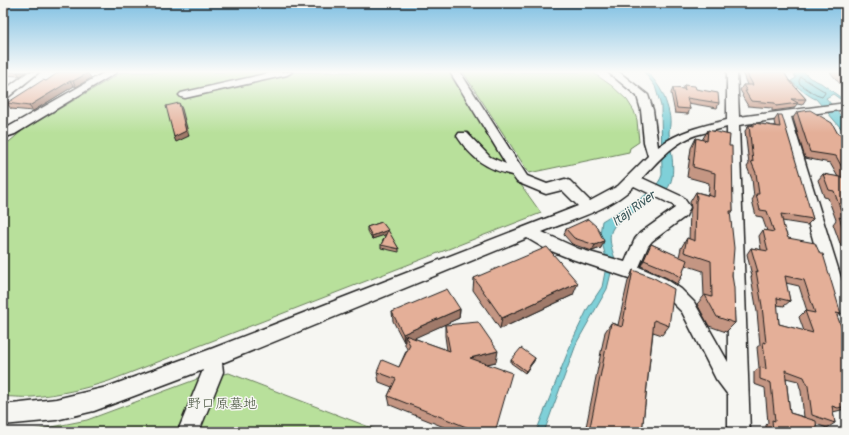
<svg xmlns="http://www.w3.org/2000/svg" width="849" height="435" font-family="Pangolin,'Klee One',sans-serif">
<rect width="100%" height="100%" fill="#f6f6f2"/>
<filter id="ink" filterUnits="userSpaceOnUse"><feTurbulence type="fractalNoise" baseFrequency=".025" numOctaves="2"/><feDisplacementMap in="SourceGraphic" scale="8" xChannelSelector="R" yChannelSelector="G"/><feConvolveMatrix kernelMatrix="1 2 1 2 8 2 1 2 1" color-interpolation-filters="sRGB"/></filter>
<g filter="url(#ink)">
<path fill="#b8e09b" stroke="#6a7e5c" d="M122,72H459L523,175L516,178L541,213L109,381C84,389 58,395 32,397C19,398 13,396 3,397V147L23,130Z
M463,72H592L612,86L627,100L634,111L637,120L639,142L630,148L629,152L529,173Z
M229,373L382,432H27L87,420L200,378Z"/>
<path fill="#7fd0d8" stroke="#57888d" d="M644,72H647C654,79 659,86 663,94C666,102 671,115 670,124C670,127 669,129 669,133C670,149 678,176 667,189C654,206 621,214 613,228C606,239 614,252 616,264L612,269L607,289L577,342L544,432H536L573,339L588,308L602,287L607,262L600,234L602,221C619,210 656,195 662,175L661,106L655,86Z
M793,72H804L810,78L821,83L840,97V99L833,94L826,98L841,116L846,115V134L816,99C811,98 796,86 791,81L796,78Z"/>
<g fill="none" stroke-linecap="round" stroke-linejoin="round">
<path stroke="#446467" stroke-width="1" d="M801,77L824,91L825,93L822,97L816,95L800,84L799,82Z"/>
<g stroke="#1c1c1c" stroke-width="3">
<path id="minor" d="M28,72H39L7,98L3,99V91Z
M105,72H117L15,134L3,138V130Z
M274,72H292L287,75L185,98L181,97L179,95L181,93L185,92Z
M450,72H460L527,176L547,184L565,179L570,181L590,201L618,186L648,156L644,142L641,110L637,96L608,72H619L648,95L653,110L658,147C679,131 702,126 727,120V72H737L739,117L846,103V109L791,117L846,294V337L840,335L779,119L739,125L750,432H728V395L716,379L682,312L669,299L654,289L638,281L569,258L544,248L527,238L222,363L223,372L200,429L202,432L178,431L203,370L94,411L56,420L3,425V405L56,399L107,387L211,349L578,206L562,190L546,194L541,192L517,182L512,175C486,169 472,159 457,136L459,133H467L490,157L506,164ZM727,127L728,362L694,302L681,289L666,279L639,267L648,246L652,241L686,216L690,207L683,197L642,178C658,161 673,143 696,135C706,132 717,130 727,127ZM634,186L673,205L675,208L640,233L635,239L625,262L579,249L542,232C571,220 612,209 634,186Z"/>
</g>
<use href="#minor" fill="#f6f6f2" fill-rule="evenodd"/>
</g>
<path fill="#c49683" stroke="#1c1c1c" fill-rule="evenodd" d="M3,72H27L20,76L3,75Z
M742,72H784L788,79L806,99L802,105L797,104L794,108L772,111V108L748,106L742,96L743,95L740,90L743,85H747Z
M830,72H846V91Z
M91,78L76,87L74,86L33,111L11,109L7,103L46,81Z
M684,85L696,89L719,103L717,108L688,103L690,109L688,114L675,113L671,93L673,88L682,89Z
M797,112L838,134L846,136V260L833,224L836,220L828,198L824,197L818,180L823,174L838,177L830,163L805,158L793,118Z
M778,115L813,219L807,225L782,221L784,228L788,238L841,314L837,316L846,339V415L845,409L833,412L835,423L827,428L816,424L817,432H766V425L768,423L765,388L754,384V372L759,368L757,347L760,345L757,312L751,277L752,276L747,254L751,248L761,250L759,236L763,230L767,231L762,217L756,216L752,200L754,197L752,179L747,167L749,164L745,131L749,125H752L754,123L775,126L774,121ZM786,283L799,286L807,311H805L799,317L804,331L779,324L777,305L784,306L790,301ZM786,378L798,381L801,391L804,417L790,413Z
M708,130L729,146L733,211L730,215L732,275L735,323L726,332L709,326L697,304L704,296L703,271L685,265L681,278L677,284L667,278L641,266L648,251L651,244L679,257L681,248L687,238L689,239L690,211L691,208L690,202L696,192L708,195L709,183L687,177L691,148L696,138L702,140Z
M382,222L399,249V252L381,248V245L386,234L372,239L367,231V227Z
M566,229L601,248L592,251L572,244L564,235Z
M633,270L669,326L662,335L653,332L642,432H585L605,332L611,323L618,325L628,281Z
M474,278L573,295L500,329L473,290Z
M460,309L459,318L413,338L447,350L445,336V325L496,362L486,364L495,432H456L390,405L388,396L392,387L379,382L377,372L399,367L407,349L405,345V342H404L393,321L392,312Z
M535,358L534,361L525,373L511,363V360Z"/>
<path fill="#a07a6a" stroke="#1c1c1c" d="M17,72H27L20,76Z
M88,73L91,78L76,87L73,81Z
M70,81L74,86L33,111L29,106Z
M179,103L182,109L189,136L176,142L174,137Z
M388,230V234L372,239V236Z
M604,241L601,248L592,251L595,245Z
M578,283L573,295L500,329L502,318Z
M460,309L459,318L408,341L405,335V342H404L403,334Z
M498,351L496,362L469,368L470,358Z
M535,358L534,361L525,373L526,371Z"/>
<path fill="#e4af98" stroke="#1c1c1c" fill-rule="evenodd" d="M59,72H84L88,73L73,81H70L29,106L7,103L43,80L46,81Z
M746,72H784L788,79L806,99H791L798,103L776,106L775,103L751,101L745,91H747L743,85H753Z
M839,72H846V80Z
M684,85L695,86L696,89L718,93L719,103L687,98L690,109L677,108L673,88L684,89L685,91Z
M179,103L186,131L174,137L166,106Z
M810,110L832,123L838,134L846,135V175L836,156L810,152L797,112Z
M778,115H782L813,219L781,214L784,228L788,238L815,243L820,254H823L841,314L836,313L846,339V406L838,408L832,406L835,423L812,415L808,386L804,377L785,370L790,413L816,421L817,432H773L772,420L775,421L771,383L760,379V367L766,369L763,342L766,343L762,306L756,271L758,272L751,248L768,251L763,230L774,232L767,211L760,210L756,194H759L756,173L751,161L753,162L749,125L754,126V123L780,127ZM785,276L804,280L815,313L805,311L813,333L779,324L777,298L790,301Z
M708,130L730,135L729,146H732L733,211H730L734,248L732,275L734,288L735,323L717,317L705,295L712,297L711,261L684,252L687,238L695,241L696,201L697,198L696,192L714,197L715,173L693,167L696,138L707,141Z
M823,174L846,178V236L839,217L844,219L834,191L829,190Z
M588,219L597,227L604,241L595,245L574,238L566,229Z
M382,222L388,230L372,236L367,227Z
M388,230L399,249L381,245Z
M651,244L687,260L681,278L671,271L644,260Z
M547,247L578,283L502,318L474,278Z
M633,270L654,278L674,289L669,326L654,320L642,432H589L611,323L622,327Z
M447,289L460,309L403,334L392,312Z
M478,322L498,351L470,358L512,373L495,432H479L388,396L396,379L377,372L382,360L399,367L410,345L405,335L450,351L445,325Z
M521,348L535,358L526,371L511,360Z"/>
</g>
<linearGradient id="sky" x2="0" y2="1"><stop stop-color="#7ebfe2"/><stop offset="0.54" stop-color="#fbfbf9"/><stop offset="1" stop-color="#fbfbf9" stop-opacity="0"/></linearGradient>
<rect width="849" height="133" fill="url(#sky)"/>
<g text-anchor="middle" stroke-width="3" stroke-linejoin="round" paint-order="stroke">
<g font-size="13" font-style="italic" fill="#3f5b5e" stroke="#f6f6f2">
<text transform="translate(633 208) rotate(-36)" y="5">Itaji River</text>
</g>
<g font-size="14" fill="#4b5742" stroke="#f6f6f2">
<text x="222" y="408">野口原墓地</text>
</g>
</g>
<rect width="849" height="435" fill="none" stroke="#f6f6f2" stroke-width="16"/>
<rect x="8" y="8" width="833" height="419" fill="none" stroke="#1c1c1c" stroke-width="1.5" filter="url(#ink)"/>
</svg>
